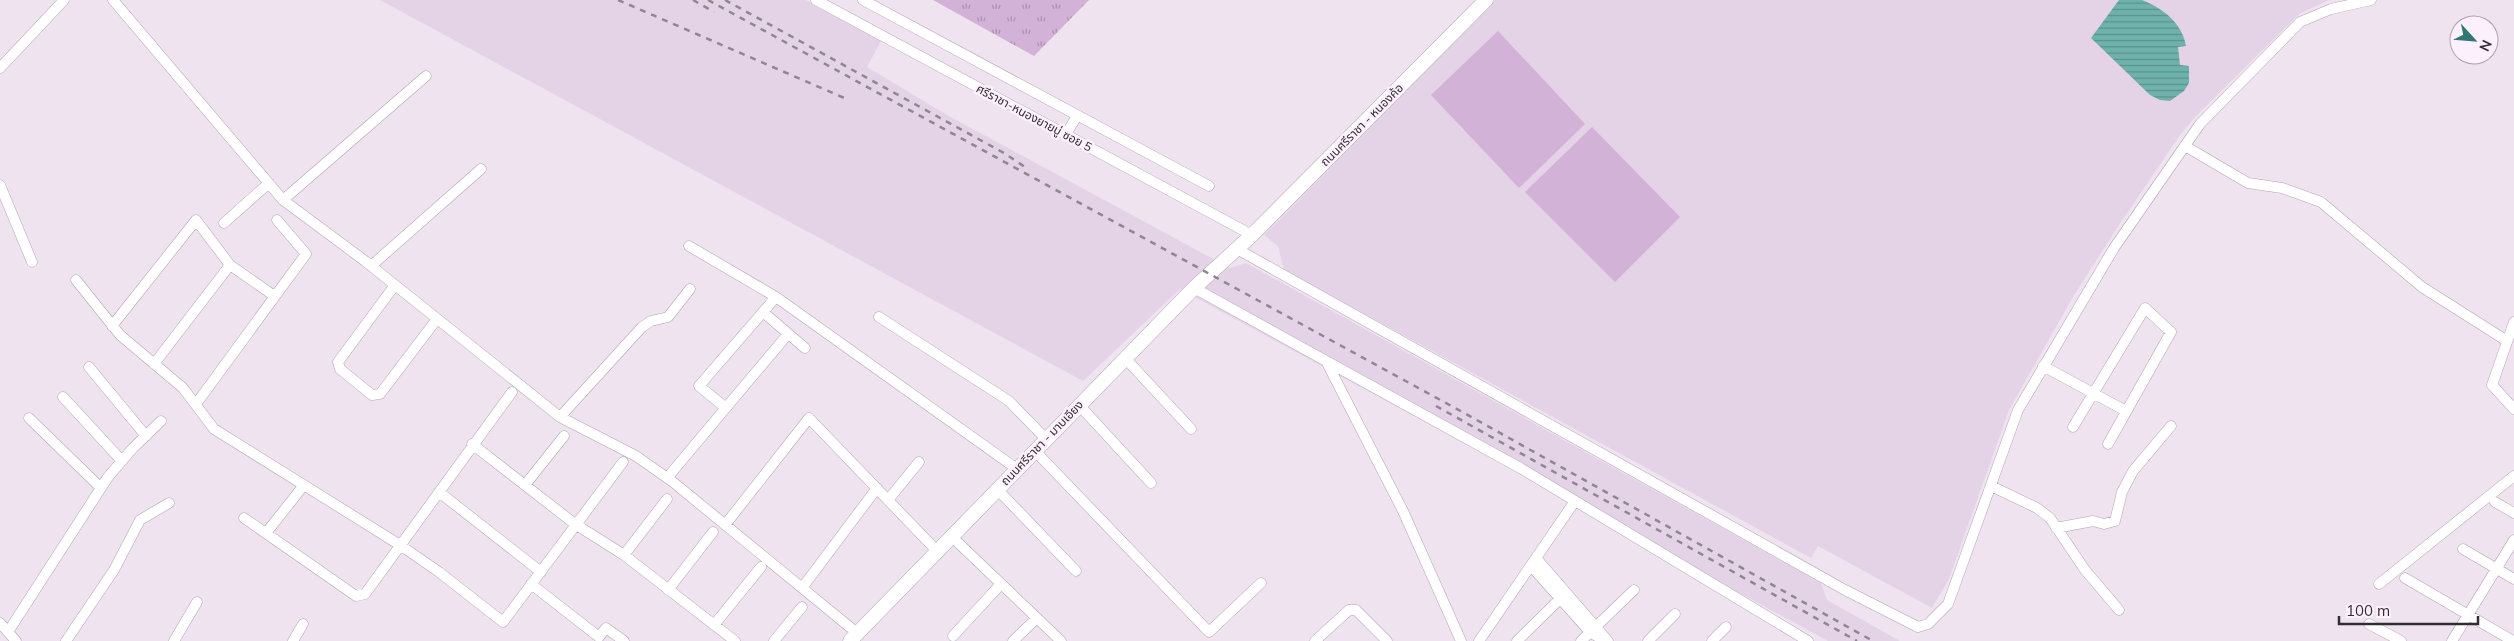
<svg xmlns="http://www.w3.org/2000/svg" width="2514" height="641" font-family="Mulish,'Noto Sans Thai',sans-serif">
<defs>
<pattern id="grass-tufts" width="24" height="20" patternUnits="userSpaceOnUse" patternTransform="scale(1.25)"><rect width="24" height="20" fill="#d2b2d6"/><path d="M3 7l-1-3M5 7V3M7 7l1-3M15 17l-1-3M17 17v-4M19 17l1-3" fill="none" stroke="#ab91ae"/></pattern>
<pattern id="water-rules" width="6" height="5" patternUnits="userSpaceOnUse" patternTransform="scale(1.25)"><rect width="6" height="5" fill="#6fb2ac"/><path d="M0 2.5h6" fill="none" stroke="#5c918d"/></pattern>
</defs>
<rect width="100%" height="100%" fill="#efe3f0"/>
<path fill="#e4d3e6" d="M380,0H806L881,41L867,67L947,115L1230,268L1246,263L1821,583L1827,600L1900,641H1828L1180,289L1083,381Z
M1495,0H2329L2299,14L2195,117L2180,135L2117,228L2073,297L2009,410L1949,579L1932,608L1818,546L1811,558L1284,270L1278,246L1264,235Z"/>
<path fill="url(#grass-tufts)" d="M933,0H1089L1034,56Z"/>
<path fill="#d2b2d6" d="M1498,31L1585,124L1519,188L1431,95Z
M1592,127L1680,217L1615,282L1525,192Z"/>
<path fill="url(#water-rules)" d="M2119,0C2126,0 2136,0 2142,0C2164,9 2182,23 2186,46L2178,47L2180,65L2189,66V83L2184,91L2170,101L2160,100L2150,95L2091,38Z"/>
<g fill="none" stroke-linecap="round" stroke-linejoin="round">
<g stroke="#afa5b1" stroke-width="11">
<path id="minor" d="M113,0L283,200L365,261L560,417L636,456L673,482L857,633
M816,0L1252,235
M863,0L1209,186
M0,68L64,0
M1066,134L1077,116
M2185,146L2248,183L2282,188L2321,202L2422,287L2507,341
M0,185L32,262
M283,200L426,76
M224,223L269,183
M689,246L776,297L1017,469
M1237,249L1845,590L1918,627L1928,624L1948,604L2018,410L2114,248L2200,124L2300,22L2331,9L2371,0
M371,266L481,169
M76,280L120,335L183,388L214,429L400,545L439,572L503,622L623,462
M395,285L338,362L340,369L372,395L380,394L437,319
M1194,288L1522,469L1808,641
M763,312L805,348
M879,317L1009,401L1046,439
M2514,322L2492,385L2514,409
M112,326L196,220L230,265L273,295
M1125,358L1191,429
M1326,361L1403,511L1461,641
M154,364L230,265
M2043,366L2126,411
M89,367L146,436
M63,397L122,461
M196,404L306,254L277,220
M1079,405L1151,483
M726,408L699,386L776,297
M560,417L642,327L651,321L668,317L690,289
M29,418L101,488
M2073,427L2145,308L2171,332L2108,444
M472,444L575,524L624,555L735,641
M1035,451L1209,632L1261,583
M667,478L788,334
M525,485L564,436
M1991,486L2037,508L2050,518L2085,570L2119,610
M997,489L1076,571
M439,492L541,572
M888,500L919,462
M2495,502L2514,513
M244,518L356,596L365,594L512,392
M725,525L809,418L937,551
M2056,528L2093,521L2104,524L2115,521L2122,492L2133,471L2171,426
M266,533L304,485
M951,536L1061,641
M2463,549L2514,579
M624,555L667,499
M1536,558L1608,641
M1531,566L1590,632L1603,640
M2405,578L2513,641
M531,584L599,637L606,628L624,641
M2379,584L2514,476
M802,588L877,488
M668,590L713,532
M0,623L16,641
M2369,624L2401,641
M714,625L761,567
M8,632L108,477L133,448L161,421
M953,636L1001,584
M66,641L114,570L140,520L169,503
M174,641L197,602
M293,641L303,624
M774,641L802,607
M1013,641L1037,618
M1315,641L1349,610H1356L1387,641
M1479,641L1575,501
M1517,641L1565,594
M1581,641L1634,590
M1648,641L1675,614
M1712,641L1726,627
M2452,641L2514,540"/>
</g>
<g stroke="#afa5b1" stroke-width="15">
<path id="major" d="M850,641L1194,288L1252,235L1486,0"/>
</g>
<use href="#minor" stroke="#fff" stroke-width="10"/>
<use href="#major" stroke="#fff" stroke-width="14"/>
<path stroke="#8f8790" stroke-width="2.5" stroke-dasharray="6 6" stroke-linecap="butt" d="M618,0L849,100
M693,0L714,12
M708,0L1466,414L1873,641
M725,0L1004,153L1028,169
M1436,406L1857,641"/>
</g>
<g text-anchor="middle" stroke-width="5" stroke-linejoin="round" paint-order="stroke">
<g font-size="12" fill="#322d32" stroke="#fcf0fd">
<text transform="translate(1034 118) rotate(28)" y="4">ศรีราชา-หนองยายบู่ ซอย 5</text>
<text transform="translate(1362 125) rotate(-45)" y="4">ถนนศรีราชา - หนองค้อ</text>
<text transform="translate(1042 443) rotate(-46)" y="4">ถนนศรีราชา - มาบเอียง</text>
</g>
</g>
<g transform="translate(2474 40) rotate(116)"><circle r="24" fill="#fcf0fd" stroke="#aba2ac"/>
<path d="M0-4L9 19L0 12L-9 19Z" fill="#307873"/>
<text y="-8" font-size="14" font-weight="bold" text-anchor="middle" fill="#322d32">N</text>
</g>
<path d="M2339 616v8h139v-8" fill="none" stroke="#322d32" stroke-width="2.5"/>
<text x="2346" y="616" font-size="15" fill="#322d32" stroke="#fcf0fd" stroke-width="4" paint-order="stroke">100 m</text>
</svg>
